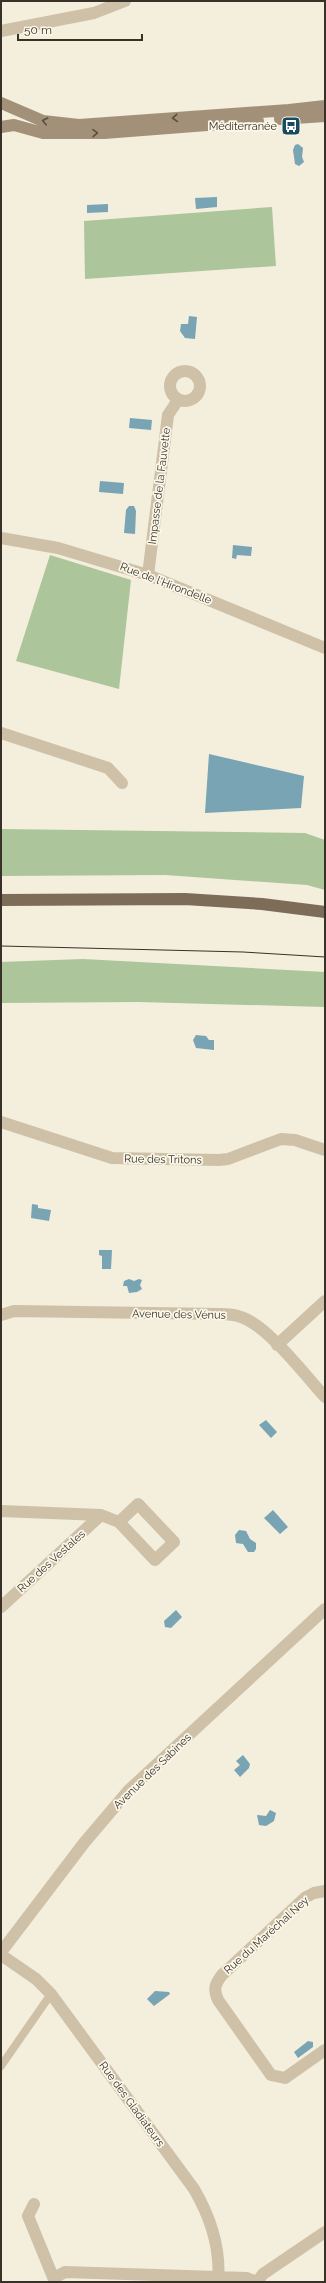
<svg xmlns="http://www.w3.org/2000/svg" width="326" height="2283" font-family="Raleway,sans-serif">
<rect width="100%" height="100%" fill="#f4eedc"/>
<path fill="#adc59a" d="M272,207L276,266L85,279L84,221Z
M50,555L131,580L119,689L16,661Z
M1,829L305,833L325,840V890L307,885L165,875L1,876Z
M83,959L325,972V1007L138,1002L1,1003V962Z"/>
<path fill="#78a4b4" d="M298,144L303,148L302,157L304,162L299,166L295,164L293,150L295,145Z
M217,197V207L196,209L195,198Z
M108,204V212L87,213V205Z
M189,316L197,317L195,339L185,338L180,331L181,324H188Z
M130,418L152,420L151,430L129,428Z
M100,481L124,483L123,494L99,492Z
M129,506H134L136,511L135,534L124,533L126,510Z
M233,545L252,547L251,556L237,555L236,559L232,558Z
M209,754L304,776L301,808L205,813Z
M196,1035L206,1036L209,1040H214V1050L196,1048L193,1040Z
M32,1204L38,1205V1208L51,1210L49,1221L31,1218Z
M99,1250H112L111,1269H102V1256L99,1255Z
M129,1279L134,1281L139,1279L142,1280L140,1285L142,1289L137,1292L129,1293L127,1286H123L124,1281Z
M266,1420L277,1432L271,1438L259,1425Z
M273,1510L288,1527L280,1534L264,1518Z
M239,1530L246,1531L250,1539L256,1543V1549L254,1552H248L243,1544L236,1543L235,1535Z
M176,1610L182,1617L171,1628L165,1627L164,1621Z
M243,1755L250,1764L249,1768L240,1777L234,1770L240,1765L236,1761Z
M270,1810L276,1813L274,1821L266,1826L259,1825L257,1815L266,1816Z
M155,1991L169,1992L170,1994L154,2006L147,1999Z
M308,2041L313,2042V2047L298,2058L294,2052Z"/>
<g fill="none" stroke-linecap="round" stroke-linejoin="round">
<path stroke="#cec1a7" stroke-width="8" d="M1,2066L51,1994"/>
<path stroke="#cec1a7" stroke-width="12" d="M1,31L94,13L125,1
M170 386a15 15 0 1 1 30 0a15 15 0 1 1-30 0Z
M1,538L58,548L148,575L325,648
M148,575L168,415L178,400
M1,733L108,768L122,783
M1,1122L112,1158L219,1160L228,1159L281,1139L295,1140L325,1150
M1,1315L14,1311L219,1314C226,1314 234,1314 241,1317C268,1326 305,1375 325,1397
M277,1345L325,1301
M1,1511L101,1515L119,1522L155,1560L174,1542L138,1504L119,1522
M1,1607L101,1515
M325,1891L314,1893L306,1897L222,1975C215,1984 213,1989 218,2000L271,2075L285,2078L325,2050
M1,1952L84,1843L129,1790L325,1609
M1,1955L36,1979L51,1994L194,2189C211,2218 221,2248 218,2282
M34,2204L28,2216L55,2282
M54,2278L65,2272L247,2278L257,2282L263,2274L325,2232"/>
<path stroke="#a29178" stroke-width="12" d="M1,103L43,121L79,125L289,110L325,106
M280,119L325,116
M1,127L14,125L43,133H104L258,121"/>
<path stroke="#7d6d58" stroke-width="12" d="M1,900L185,899L262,904L325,912"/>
<path stroke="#393128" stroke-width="1" d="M1,946L243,952L325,957"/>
</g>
<defs><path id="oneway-chevron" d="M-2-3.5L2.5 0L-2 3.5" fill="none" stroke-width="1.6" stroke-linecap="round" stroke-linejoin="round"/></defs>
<g stroke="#584e40">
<use href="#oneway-chevron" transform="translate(175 118) rotate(176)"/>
<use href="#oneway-chevron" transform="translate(45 121) rotate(-167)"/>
<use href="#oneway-chevron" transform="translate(95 133) rotate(-1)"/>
</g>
<defs>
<g id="bus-square" transform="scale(1)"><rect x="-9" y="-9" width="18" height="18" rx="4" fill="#194a5f" stroke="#fbf7e9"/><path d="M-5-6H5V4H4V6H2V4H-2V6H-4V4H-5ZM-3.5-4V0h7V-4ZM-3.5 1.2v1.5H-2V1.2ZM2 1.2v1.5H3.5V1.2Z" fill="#fff"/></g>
</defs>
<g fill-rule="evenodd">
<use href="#bus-square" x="291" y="126"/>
</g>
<g text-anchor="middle" stroke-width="3.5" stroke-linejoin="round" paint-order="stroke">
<g font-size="11" fill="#393128" stroke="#fbf7e9" text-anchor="end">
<text x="277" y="130">Méditerranée</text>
</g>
<g font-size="11" fill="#393128" stroke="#fbf7e9">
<text transform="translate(159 486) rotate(-83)" y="4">Impasse de la Fauvette</text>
<text transform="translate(166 583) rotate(21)" y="4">Rue de l'Hirondelle</text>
<text transform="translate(163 1159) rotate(1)" y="4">Rue des Tritons</text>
<text transform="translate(179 1314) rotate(1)" y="4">Avenue des Vénus</text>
<text transform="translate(51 1561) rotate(-42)" y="4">Rue des Vestales</text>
<text transform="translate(152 1771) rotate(-44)" y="4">Avenue des Sabines</text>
<text transform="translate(266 1935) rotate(-42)" y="4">Rue du Maréchal Ney</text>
<text transform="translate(132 2104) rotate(54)" y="4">Rue des Gladiateurs</text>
</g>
</g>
<rect width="326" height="2283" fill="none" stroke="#393128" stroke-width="4"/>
<path d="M18 34v6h124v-6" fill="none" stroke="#393128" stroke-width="2"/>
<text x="24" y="34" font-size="12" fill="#393128" stroke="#fbf7e9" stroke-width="3" paint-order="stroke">50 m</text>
</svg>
